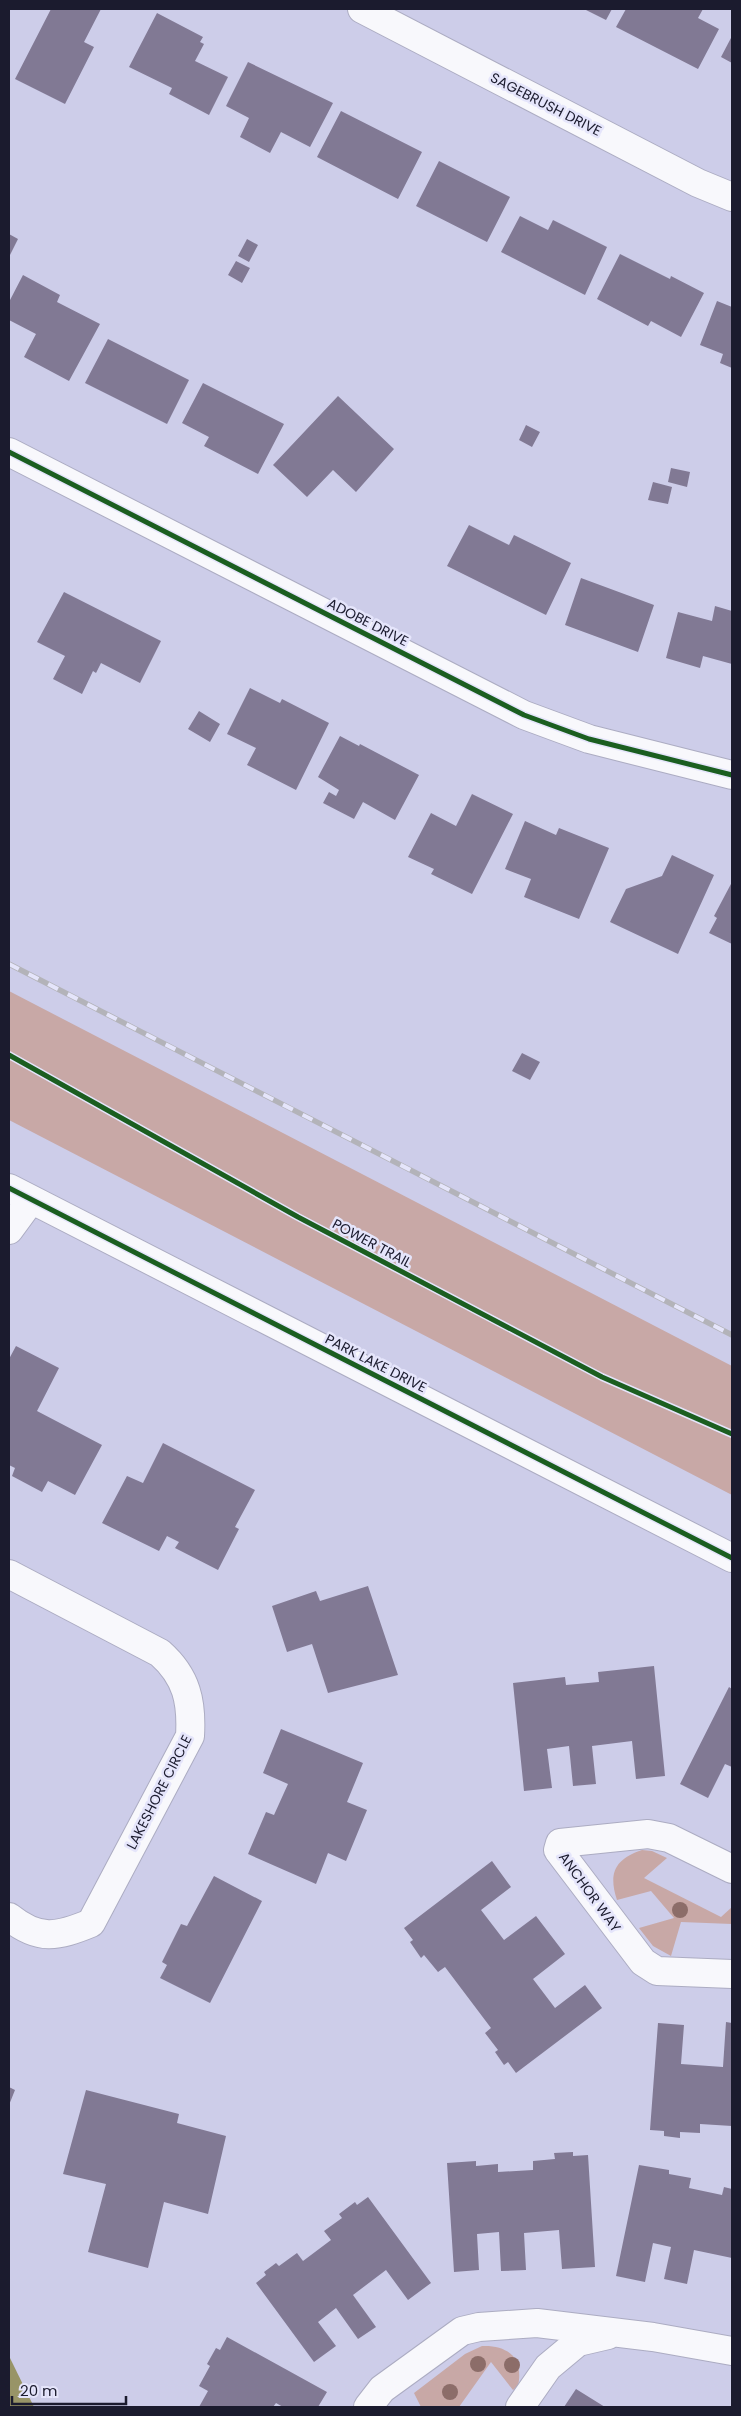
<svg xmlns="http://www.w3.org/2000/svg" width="741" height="2416" font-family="Poppins,sans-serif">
<rect width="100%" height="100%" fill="#cdcde9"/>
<path fill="#c8a8a6" d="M9,991L732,1366V1495L9,1120Z
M642,1850L652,1851L667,1858L644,1878L721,1917L732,1907V1924L681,1922L671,1956L653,1946L639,1928L674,1918L651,1891L617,1900C608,1873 615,1859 642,1850Z
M482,2346C508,2345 524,2358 518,2386L513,2390L491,2362L459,2407H421L414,2393L465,2354Z"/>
<path fill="#989467" d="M9,2356L34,2407H9Z"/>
<path fill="#817994" d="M51,9H101L84,42L94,47L65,104L15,79Z
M584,9H612L606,20Z
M626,9H703L698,18L719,29L698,69L616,27Z
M157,13L203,37L200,42L204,44L195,61L228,77L209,115L169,94L172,88L129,67Z
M732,36V63L721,57Z
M248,62L333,103L310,147L281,132L270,153L240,137L249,118L226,106Z
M341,111L422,152L398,199L317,157Z
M439,161L510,197L487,242L416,206Z
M520,216L548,230L553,220L607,247L585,295L501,252Z
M9,234L18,239L9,257Z
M247,239L258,245L249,262L238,256Z
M620,254L670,279L671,276L704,293L681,337L651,321L648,326L597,299Z
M236,261L250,268L242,283L228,275Z
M23,275L60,295L57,302L100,324L69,381L24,357L36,334L9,320V302Z
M717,301L732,307V368L720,363L723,354L700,345Z
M108,339L189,380L167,424L85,383Z
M203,383L284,424L258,474L204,446L209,437L182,423Z
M338,396L394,449L356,492L333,470L307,497L273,465Z
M526,425L540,432L532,447L519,440Z
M671,468L690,472L687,487L668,482Z
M653,482L672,487L668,504L648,500Z
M469,525L509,545L514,535L571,563L546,615L447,566Z
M581,578L654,605L638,652L565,625Z
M64,592L161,641L140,683L101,663L96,673L93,671L82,694L53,679L65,656L37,642Z
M715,606L732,611V664L703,656L700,668L666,658L678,612L712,621Z
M250,688L280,703L282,699L329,723L296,790L247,765L256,748L227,734Z
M199,711L220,724L210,742L188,729Z
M340,736L359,746L360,744L419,775L395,820L363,802L354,819L323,803L329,792L336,796L339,790L318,777Z
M472,794L513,814L472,894L431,874L434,869L408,857L431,813L456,826Z
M525,821L556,835L559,828L609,848L579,919L524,897L531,879L505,869Z
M672,855L714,875L678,954L610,922L626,889L662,876Z
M732,882V944L709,933L717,918L714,916Z
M522,1053L540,1062L530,1080L512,1071Z
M16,1346L59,1368L37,1411L102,1445L75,1495L48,1481L42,1492L12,1476L15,1468L9,1465V1359Z
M163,1443L255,1490L235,1527L239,1529L218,1570L175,1548L179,1542L167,1536L159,1551L102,1523L127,1476L143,1483Z
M368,1586L398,1675L328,1693L312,1644L287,1652L272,1606L316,1591L320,1601Z
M654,1666L665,1776L636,1779L632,1741L592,1746L596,1784L573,1786L569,1746L547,1749L552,1788L524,1791L513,1683L565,1677L566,1685L599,1682L598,1672Z
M729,1687L732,1689V1767L725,1764L708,1798L680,1784Z
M281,1729L363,1763L347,1802L367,1810L346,1861L328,1853L316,1884L248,1854L266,1812L274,1815L288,1784L263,1773Z
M492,1861L511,1887L481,1910L504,1940L536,1916L565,1954L533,1979L555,2008L585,1985L602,2008L516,2073L508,2062L504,2065L495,2052L498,2050L485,2033L491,2028L445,1967L438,1972L424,1955L421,1958L410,1942L413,1940L404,1928Z
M214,1876L262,1901L210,2003L160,1978L167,1965L162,1962L181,1924L187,1926Z
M726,2022L732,2023V2126L700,2124V2133L680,2132V2138L664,2136V2131L650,2130L658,2023L684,2025L681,2064L723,2067Z
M9,2087L15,2090L9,2105Z
M86,2090L179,2114L177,2123L226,2136L208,2214L164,2202L148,2268L88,2252L106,2184L63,2174Z
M573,2152V2156L588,2155L595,2267L562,2269L559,2230L524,2233L526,2270L501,2271L499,2232L477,2234L479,2270L454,2272L447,2163L476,2161V2166L498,2164V2172L533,2170V2161L555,2159L554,2153Z
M639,2165L669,2170V2174L691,2178L689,2188L722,2195L724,2187L732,2189V2258L694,2250L687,2284L664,2279L671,2247L653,2243L645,2282L616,2276Z
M368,2197L431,2283L408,2300L386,2270L353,2295L376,2327L358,2339L336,2308L318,2322L336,2346L314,2362L256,2283L266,2275L264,2272L276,2263L279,2266L297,2253L303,2261L331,2240L324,2231L342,2218L339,2214L355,2202L357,2205Z
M227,2337L327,2392L318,2407H283L276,2403L273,2407H199L208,2391L199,2386L210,2366L207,2364L216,2348L220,2350Z
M576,2389L605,2407H564Z"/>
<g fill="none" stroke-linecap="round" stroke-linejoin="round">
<g stroke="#acacc2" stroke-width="30">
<path id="street" d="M362,9L698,183L732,197
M9,452L524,715L589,739L732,775
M9,1188L732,1558
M9,1230L31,1200
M9,1574L160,1653C187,1677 192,1702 190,1736L91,1923C57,1937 39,1941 9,1917
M732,1869L669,1838L648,1834L560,1843L558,1850L643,1962L657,1971L732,1974
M368,2407L382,2389L462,2331L479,2327L537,2323L653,2337L732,2351
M520,2407L548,2367L578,2342L608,2335"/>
</g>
<use href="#street" stroke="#f8f8fc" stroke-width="28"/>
<g stroke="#b3b3b9" stroke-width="5.5">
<path id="rail" d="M9,964L732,1335"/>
</g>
<use href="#rail" stroke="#e5e5fb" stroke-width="4" stroke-dasharray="11" stroke-linecap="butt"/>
<g stroke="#e5e5fb" stroke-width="8">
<path id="cycleway" d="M9,452L524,715L589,739L732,775
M9,1055L298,1217L602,1377L732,1434
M9,1188L732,1558"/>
</g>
<use href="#cycleway" stroke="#1b5e20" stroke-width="5"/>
</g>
<g fill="#8c6d69">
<circle cx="680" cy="1910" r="8"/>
<circle cx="478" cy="2364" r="8"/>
<circle cx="512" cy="2365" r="8"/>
<circle cx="450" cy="2392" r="8"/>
</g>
<g text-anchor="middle" stroke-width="5" stroke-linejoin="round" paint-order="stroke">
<g font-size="14" fill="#1b1b2e" stroke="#e5e5fb">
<text transform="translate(546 104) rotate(27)" y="5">SAGEBRUSH DRIVE</text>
<text transform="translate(368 622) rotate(27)" y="5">ADOBE DRIVE</text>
<text transform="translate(372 1243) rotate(28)" y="5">POWER TRAIL</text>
<text transform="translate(376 1363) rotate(27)" y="5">PARK LAKE DRIVE</text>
<text transform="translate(159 1792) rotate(-63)" y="5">LAKESHORE CIRCLE</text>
<text transform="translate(590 1892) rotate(54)" y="5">ANCHOR WAY</text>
</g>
</g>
<rect width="741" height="2416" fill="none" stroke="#1b1b2e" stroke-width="20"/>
<path d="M12 2396v8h114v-8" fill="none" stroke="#1b1b2e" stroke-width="2.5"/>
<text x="20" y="2396" font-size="15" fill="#1b1b2e" stroke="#e5e5fb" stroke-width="4" paint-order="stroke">20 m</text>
</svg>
